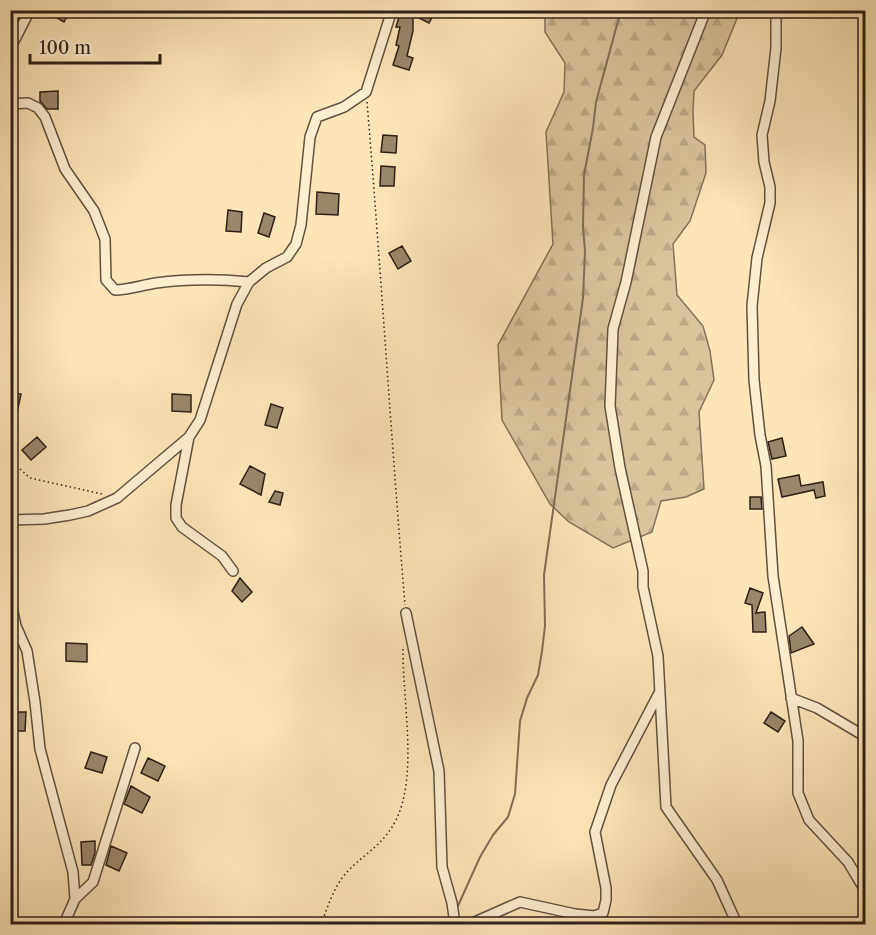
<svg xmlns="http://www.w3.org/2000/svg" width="876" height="935" font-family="'Libre Caslon Text',serif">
<defs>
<pattern id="forest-firs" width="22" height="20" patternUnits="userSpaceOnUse" patternTransform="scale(1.5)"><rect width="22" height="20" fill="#d9c49c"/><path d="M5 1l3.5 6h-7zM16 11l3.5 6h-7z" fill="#bba886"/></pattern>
</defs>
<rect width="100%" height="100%" fill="#fce5b7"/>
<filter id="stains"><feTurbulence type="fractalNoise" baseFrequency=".00333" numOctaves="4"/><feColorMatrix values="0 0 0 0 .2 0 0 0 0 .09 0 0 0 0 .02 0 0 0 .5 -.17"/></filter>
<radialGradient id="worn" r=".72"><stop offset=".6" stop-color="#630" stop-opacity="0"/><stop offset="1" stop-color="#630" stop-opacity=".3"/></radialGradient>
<path fill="url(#forest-firs)" stroke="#84725a" stroke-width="1.5" d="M545,11H740L722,55L694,91L693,112L694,137L705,145L706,173L690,221L673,244L677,295L703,326L710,351L714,380L699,412L704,489L686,497L661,501L652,532L613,548L569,522L550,504L502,420L498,345L553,244L546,132L564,92L565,63L545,32Z"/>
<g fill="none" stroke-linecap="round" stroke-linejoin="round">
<path stroke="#806e57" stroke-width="2" d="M457,908L480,857L493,835L508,817L515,794L520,721L527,698L538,675L542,651L545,626L544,575L583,298L585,251L583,227L584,175L593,128L596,102L621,10"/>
</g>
<path fill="#99866b" stroke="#2e2018" stroke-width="1.5" d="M54,10H71L64,22L52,15Z
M401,10H436L429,23L413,15V31L407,56L413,58L409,70L393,65L399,46L396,45L400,27H396Z
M58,91V109H47L40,101V92Z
M383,135L397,136L396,153L381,152Z
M381,166L395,167L394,186H380Z
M317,192L339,194L338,215L316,214Z
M228,210L242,212L241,232L226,231Z
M264,213L275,217L269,237L258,233Z
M402,246L411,261L398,269L389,253Z
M10,392L21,394L17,413L10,411Z
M172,394L191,395V412L172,411Z
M271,404L283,408L277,428L265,425Z
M37,437L46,447L31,460L22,450Z
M782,438L786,456L772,459L768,442Z
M250,466L265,474L261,495L240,484Z
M799,475L801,486L823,482L825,496L816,498L814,490L782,497L778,479Z
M275,491L283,493L280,505L269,502Z
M750,497H761L762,509H750Z
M240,578L252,592L242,602L232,591Z
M750,588L763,593L756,613L765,612L766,632H753L752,605L745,603Z
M802,627L814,644L791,653L789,636Z
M66,643L87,644V662L66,661Z
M10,712H26L25,731H10Z
M771,712L785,721L778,732L764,723Z
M91,752L107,757L102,773L85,768Z
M148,758L165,766L158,781L141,773Z
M131,786L150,797L142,813L124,804Z
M95,841V853L91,865H82L81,842Z
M111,846L127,853L119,871L106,865Z"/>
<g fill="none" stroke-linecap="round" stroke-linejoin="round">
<g stroke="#625140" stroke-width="12">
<path id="street" d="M706,10L656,137L626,282L613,329L610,406L620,468L643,571V587L658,656L666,807L717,880L737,924
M776,10V48L770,101L762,135L764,162L770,187V203L757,258L752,306L754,380L760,435L766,466L773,576L798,741V793L809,820L848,862L866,892
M10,49L30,10
M10,104L28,103L38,108L45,117L65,169L94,211L105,239L106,280L115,290C129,290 142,285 156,283C187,279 218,279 249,282
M189,437L176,505V518L182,527L222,556L233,571
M10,520L44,519L70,515L88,511L117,498L189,437L200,420L237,304L249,282L266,268L287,257L296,244L301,225L310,137L317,117L344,107L366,92L392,10
M10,598L16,626L27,651L35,702L40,749L73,872L75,899L64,924
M406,613L439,771L442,867L452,903L455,924
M791,698L817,708L866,737
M75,899L93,882L135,748
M470,924L520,902L575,914L594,916L603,913L606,900V888L595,832L611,785L659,693"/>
</g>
<path stroke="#2e2018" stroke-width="1.5" stroke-dasharray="1.5 3" stroke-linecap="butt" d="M367,102C381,270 391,438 405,605
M10,460L30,478L102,494
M321,924C328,907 334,885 348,871C366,852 384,845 397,818C418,772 402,698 403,646"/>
<use href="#street" stroke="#fdeed0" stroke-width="9"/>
</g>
<rect width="876" height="935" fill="none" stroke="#fce5b7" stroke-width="36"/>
<rect x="12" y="12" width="852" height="911" fill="none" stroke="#2e2018" stroke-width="3"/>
<rect x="18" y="18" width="840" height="899" fill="none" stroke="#2e2018" stroke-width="1.5"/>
<path d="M30 54v9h130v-9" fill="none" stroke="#2e2018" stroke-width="3"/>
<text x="39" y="54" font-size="18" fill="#2e2018" stroke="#fdeed0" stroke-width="4.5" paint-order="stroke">100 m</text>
<rect width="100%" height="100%" filter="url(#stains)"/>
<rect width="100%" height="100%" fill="url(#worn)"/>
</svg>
